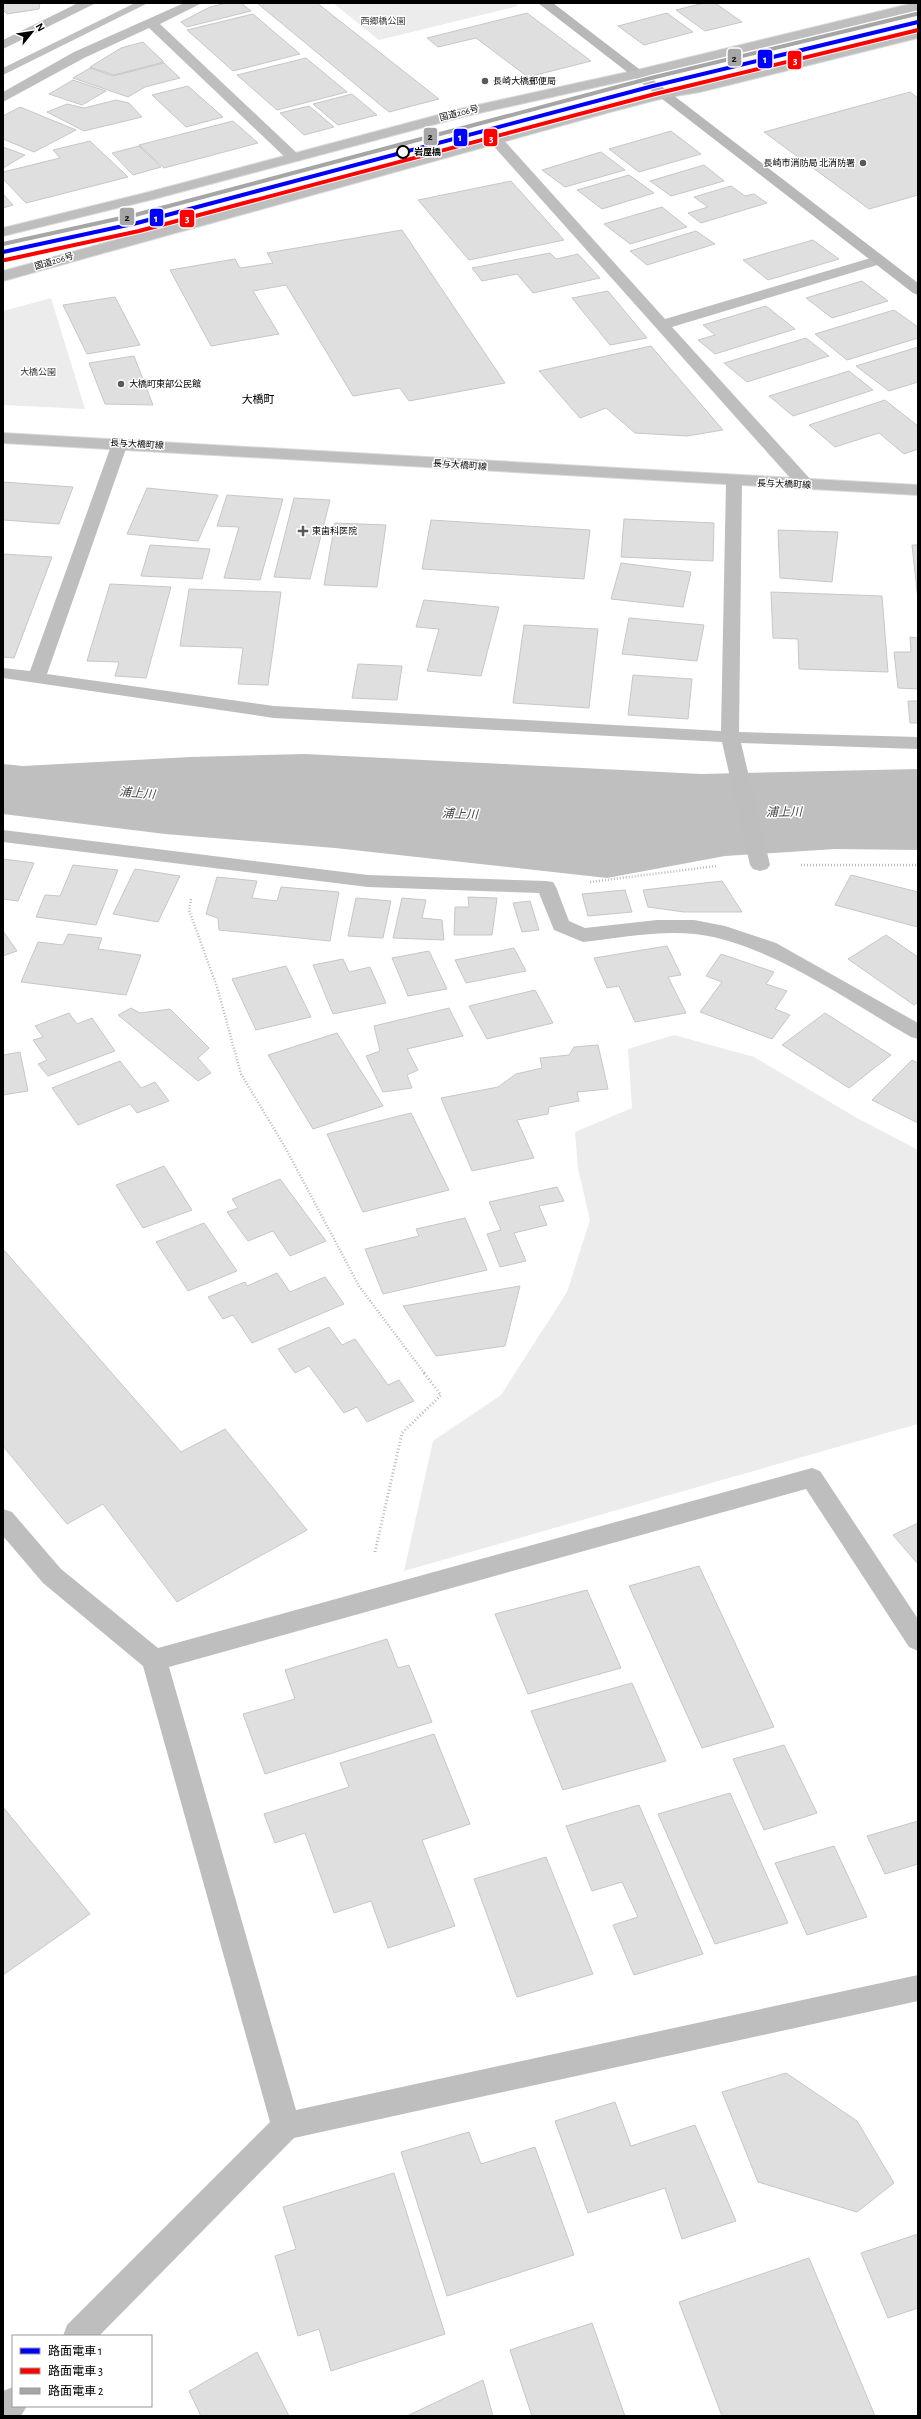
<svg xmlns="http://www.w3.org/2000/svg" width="921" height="2419" font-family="'Alegreya Sans','Noto Sans JP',sans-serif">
<rect width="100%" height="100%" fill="#fff"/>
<path fill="#ececec" d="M333,3H514L518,6L379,40Z
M51,298L85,409L3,405V311Z
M674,1035L754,1057L857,1118L918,1150V1424L404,1571L433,1441L501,1395L567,1292L590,1220L578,1169L575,1132L632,1108L628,1049Z"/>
<path fill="#bfbfbf" d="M305,754L701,774L918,769V850L835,849L725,856L607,878L335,848L165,834L3,814V764L23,766L190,757Z"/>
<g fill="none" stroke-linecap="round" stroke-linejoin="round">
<path fill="#bfbfbf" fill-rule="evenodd" d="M135,3H148L3,75V68Z"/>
</g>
<path fill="#dfdfdf" stroke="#c7c7c7" d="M3,3H40L39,9L7,14L3,10Z
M226,3H241L251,11L187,27L181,22L210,7Z
M257,3H317L439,99L389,112Z
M704,3H715L742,22L705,31L676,10Z
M527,13L591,61L528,77L476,38L438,47L427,38Z
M667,13L693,32L644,45L618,26Z
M253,14L300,54L233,71L187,30Z
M143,42L164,62L114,75L90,67L121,48Z
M306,58L347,92L277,110L237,75Z
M164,63L180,78L145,87L128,97L73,78L90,68L113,76Z
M73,80L106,91L82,105L49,94Z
M188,86L223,117L186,127L152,95Z
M910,92L918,98V195L869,209L764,132Z
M352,94L377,115L338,125L313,104Z
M116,100L129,103L142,117L84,131L47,112L67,104L84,108Z
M309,106L334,127L304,135L280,113Z
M20,107L76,130L34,152L3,139V116Z
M233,121L258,143L164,168L139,145Z
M671,131L701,154L639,172L609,149Z
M90,141L128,177L26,203L3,179V172L60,158L53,150Z
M139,146L161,167L133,175L112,153Z
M3,147L25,155L3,168Z
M601,152L625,170L565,187L542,170Z
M704,165L724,181L671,196L650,181Z
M629,175L654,193L602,209L577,190Z
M511,181L564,240L469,260L418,200Z
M731,186L745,196L754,194L767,203L701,223L688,213L708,207L694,197Z
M3,194L13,205L3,208Z
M662,207L687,227L630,244L604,224Z
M402,230L505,383L409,401L400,388L353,396L286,285L253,291L279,334L211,346L170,270L235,259L240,268L273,263L267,253Z
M696,231L715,244L647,265L630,251Z
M813,240L839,259L768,280L743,260Z
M550,253L556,259L578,254L600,278L533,293L517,274L482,281L472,268Z
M862,281L888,301L832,318L806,298Z
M608,291L647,338L610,345L572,298Z
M115,297L140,345L87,354L63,305Z
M766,306L795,329L715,354L698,340L715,335L703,325Z
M894,310L918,327V338L847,360L815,334Z
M806,338L829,356L747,382L724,363Z
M651,346L723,430L687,436L635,433L606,408L580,418L539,371Z
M918,347V382L889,391L856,366Z
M134,356L153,405L105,404L89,363Z
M849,371L873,390L793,416L769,396Z
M885,400L918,426V449L904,454L879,433L835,447L809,425Z
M3,482L73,487L59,524L3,520Z
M147,488L218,495L198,541L127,534Z
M227,495L283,499L260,580L224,578L239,527L217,526Z
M294,498L330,500L310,579L274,577Z
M624,519L714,523L713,561L621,557Z
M431,520L590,530L584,579L422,569Z
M335,523L386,525L377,587L324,585Z
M778,530L838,532L832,582L780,578Z
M150,545L210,549L202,579L141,576Z
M912,545H918V600Z
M3,554L52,557L14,658L3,657Z
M621,563L691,572L683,607L611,599Z
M110,584L171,587L146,678L115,676L119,662L87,661Z
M189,589L281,592L268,685L238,684L243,648L180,646Z
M771,592L882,596L888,672L799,669L798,639L773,638Z
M424,600L499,607L481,676L427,671L439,629L416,627Z
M629,618L704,625L697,661L622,654Z
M524,625L598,629L589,708L513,703Z
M910,637L918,638V689L898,688L894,652H911Z
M358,664L402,666L397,700L352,698Z
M633,675L692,679L688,719L628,715Z
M908,701H918V723H910Z
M3,859L34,863L18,901L3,899Z
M73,865L118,870L96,925L36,917L45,895L60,896Z
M135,869L180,876L158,922L113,914Z
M851,875L918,892V927L835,905Z
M217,877L257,881L252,898L277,901L281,887L339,892L330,941L219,930L218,918L206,914Z
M722,881L742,912H684L648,907L643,890Z
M625,890L632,912L588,916L582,894Z
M468,897L497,898L492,935H454L455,907H469Z
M356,898L391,901L383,938L348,936Z
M402,898L426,900L422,918L442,920L444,940L393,938Z
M530,901L539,930L522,932L513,903Z
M3,931L17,951L3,956Z
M68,934L102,938L98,949L141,955L126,995L21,982L38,942L63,945Z
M886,935L918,957V1002L914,1005L848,959Z
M667,946L681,975L668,977L686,1013L635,1022L619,986L607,988L594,958Z
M514,948L526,971L466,983L455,960Z
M429,951L447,989L408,996L392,958Z
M721,954L774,972L766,984L787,991L775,1009L790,1015L772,1039L700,1012L722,982L706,976Z
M343,959L349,972L370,967L386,1003L333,1014L313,965Z
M286,966L311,1017L256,1030L232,979Z
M535,990L553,1023L487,1039L469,1006Z
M131,1008L140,1013L170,1009L209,1048L198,1058L211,1073L198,1081L118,1015Z
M449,1008L463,1036L407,1049L418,1070L407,1075L412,1088L383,1092L366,1056L380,1051L374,1026Z
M69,1013L77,1024L92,1018L115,1051L48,1076L38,1064L47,1060L33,1040L43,1037L35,1026Z
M825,1013L891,1055L849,1088L782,1045Z
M337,1033L383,1106L313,1129L268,1055Z
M598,1045L608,1089L577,1092L579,1101L549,1107L548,1114L517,1120L534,1158L472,1171L441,1098L498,1087L516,1074L542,1068L540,1058L569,1055L574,1047Z
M20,1052L28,1091L3,1095V1055Z
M912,1060L918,1063V1123L872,1100Z
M120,1061L141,1088L155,1082L169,1101L137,1113L130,1104L78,1125L52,1088Z
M411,1113L449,1190L363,1212L327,1134Z
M164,1166L192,1210L143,1228L116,1185Z
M280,1179L326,1241L290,1256L273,1231L248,1241L227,1212L238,1208L232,1199Z
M557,1187L564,1201L539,1206L547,1225L514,1233L526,1261L500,1267L487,1234L501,1230L489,1202Z
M465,1218L487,1270L383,1294L365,1249L419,1236L416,1229Z
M204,1223L237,1271L188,1291L156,1242Z
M3,1249L181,1452L225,1429L307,1530L177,1602L103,1504L67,1524L3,1446Z
M277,1273L290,1292L325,1277L344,1304L252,1343L233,1315L223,1319L208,1297L245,1282L247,1286Z
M520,1286L505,1346L436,1356L403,1306Z
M329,1327L342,1345L355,1339L388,1385L399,1380L414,1401L367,1422L357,1407L344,1413L309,1366L295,1373L278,1349Z
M918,1523V1564L893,1535Z
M699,1566L774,1727L702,1748L629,1586Z
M587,1590L621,1668L528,1694L495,1614Z
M387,1639L398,1668L409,1665L432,1722L265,1774L243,1714L295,1699L285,1670Z
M632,1683L666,1761L563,1790L531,1711Z
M434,1734L470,1824L422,1840L455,1926L388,1948L371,1901L334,1913L305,1833L275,1843L264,1814L349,1787L340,1763Z
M784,1745L817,1813L764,1830L733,1759Z
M730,1793L788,1923L715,1944L658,1814Z
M639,1805L703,1954L634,1975L613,1925L638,1917L622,1882L592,1891L566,1826Z
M3,1807L90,1914L3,1975Z
M918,1821V1864L885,1874L867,1836Z
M834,1846L867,1917L807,1935L775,1863Z
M546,1857L593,1974L517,1997L474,1879Z
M786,2073L857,2121L894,2183L857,2212L758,2182L722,2092Z
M615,2102L631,2146L695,2125L736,2221L682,2239L665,2188L588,2213L555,2121Z
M469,2132L481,2164L535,2147L574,2255L447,2296L401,2152Z
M394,2173L445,2334L331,2371L319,2329L298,2336L275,2256L296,2249L283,2207Z
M918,2234V2308L888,2318L861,2253Z
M809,2258L875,2416H722L679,2302Z
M592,2323L625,2416H532L510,2350Z
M257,2352L289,2416H201L189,2391Z
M483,2380L493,2416H407Z"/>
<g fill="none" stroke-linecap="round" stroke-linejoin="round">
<g stroke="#dbdbdb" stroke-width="2">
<path id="primary" d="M3,433L918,485V495L3,443Z"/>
</g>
<g stroke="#dbdbdb" stroke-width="2">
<path id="highway" d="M914,3H918V10L637,78L466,116L154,199L3,236V228L145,193L464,108L637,70Z
M918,30V38L700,92L664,98L614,111L3,281V271L604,105L663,90L700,84Z"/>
</g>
<path stroke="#b9b9b9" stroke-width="2.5" stroke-dasharray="1 2" stroke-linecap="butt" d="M801,865H918
M590,882L716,866
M191,899L189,910L217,987L241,1074L285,1147L359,1286L425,1374"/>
<path stroke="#b9b9b9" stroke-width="3" stroke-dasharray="1 2.5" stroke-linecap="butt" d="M375,1552L402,1433L441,1395L424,1373"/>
<path fill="#bebebe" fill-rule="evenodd" d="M78,3H96L3,49V40Z
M184,3H202L160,24L299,155L301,158L299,161H289L149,28L84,58L3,102V92L74,52Z
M495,135L500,136L665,319L874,257H884L886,260L884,263L672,327L812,481L814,485L812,489H800L490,142L488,139L490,136Z
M120,438L126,440L128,443L47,674L274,706L721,731L726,482L728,478H740L742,482L739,732L918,737V749L741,743L770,865L767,869L760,871L753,869L750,865L722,742L274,718L3,678V668L30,671L112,443L114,440Z
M3,830L368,875L546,881L553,882L556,887L569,921L585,928L657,920H694L725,926L776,943L918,1023V1039L911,1037C848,1001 767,942 695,934C659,930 619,938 583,942L554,930L539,893L368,887L3,842Z
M812,1468L820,1471L918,1619V1651L909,1647L806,1489L169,1667L296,2110L918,1975V2001L294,2138L99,2336H63L67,2325L270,2122L143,1666L43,1583L3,1536V1509L12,1512L61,1569L158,1648Z
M13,2387V2406H27L21,2416H3V2391Z"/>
<path fill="#b8b8b8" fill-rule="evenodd" d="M538,3H553L918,283V295L913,293Z"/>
<use href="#primary" fill="#bebebe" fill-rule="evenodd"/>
<use href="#highway" fill="#bebebe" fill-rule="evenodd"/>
<g stroke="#fff" stroke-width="6">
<path id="tram-1" d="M3,252L137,223L653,86L918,22"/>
</g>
<g stroke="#fff" stroke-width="6">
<path id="tram-2" d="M5,260L139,231L655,94L918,30"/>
</g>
<g stroke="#fff" stroke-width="6">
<path id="tram-3" d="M3,244L135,215L651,78L916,14"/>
</g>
<use href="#tram-1" stroke="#00f" stroke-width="4"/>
<use href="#tram-2" stroke="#f00" stroke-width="4"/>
<use href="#tram-3" stroke="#a6a6a6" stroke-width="4"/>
</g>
<g fill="#595959" stroke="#fff" stroke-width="1.5">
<circle cx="485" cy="81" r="4"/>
<circle cx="863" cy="163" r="4"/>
<circle cx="121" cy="384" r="4"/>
<path d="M301 525h4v4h4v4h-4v4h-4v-4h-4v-4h4z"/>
</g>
<circle fill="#fff" stroke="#000" stroke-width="2" cx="403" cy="152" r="6"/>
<g text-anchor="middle" stroke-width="3" stroke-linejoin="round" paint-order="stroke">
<g font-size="9" fill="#333" stroke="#fff">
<text x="383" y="24">西郷橋公園</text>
<text x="38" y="375">大橋公園</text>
</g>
<g font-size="9" fill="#000" stroke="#fff" text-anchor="start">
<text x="493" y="84">長崎大橋郵便局</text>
<text x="855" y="166" text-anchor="end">長崎市消防局 北消防署</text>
<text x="129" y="387">大橋町東部公民館</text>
<text x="312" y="534">東歯科医院</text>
</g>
<g font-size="9" fill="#000" stroke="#fff">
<text transform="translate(459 113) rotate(-14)" y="3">国道206号</text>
<text transform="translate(54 261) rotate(-16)" y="3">国道206号</text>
<text transform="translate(137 444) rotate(3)" y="3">長与大橋町線</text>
<text transform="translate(460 465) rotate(4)" y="3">長与大橋町線</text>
<text transform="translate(784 484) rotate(2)" y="3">長与大橋町線</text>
</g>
<g font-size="9" font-weight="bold" fill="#000" stroke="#fff" text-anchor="start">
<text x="414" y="155">岩屋橋</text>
</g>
<g font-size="11" fill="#000" stroke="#fff">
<text x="258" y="403">大橋町</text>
</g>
<g font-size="12" font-style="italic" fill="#444" stroke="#fff">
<text transform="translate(137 793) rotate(5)" y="4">浦上川</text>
<text transform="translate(784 812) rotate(-1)" y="4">浦上川</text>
<text transform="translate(460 814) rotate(2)" y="4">浦上川</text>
</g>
</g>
<g stroke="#fff" stroke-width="1.5">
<rect x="727" y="48" width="15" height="19" rx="4" fill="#a6a6a6"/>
<rect x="757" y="49" width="16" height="20" rx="4" fill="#00f"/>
<rect x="787" y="50" width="15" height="20" rx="4" fill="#f00"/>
<rect x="423" y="127" width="15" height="19" rx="4" fill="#a6a6a6"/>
<rect x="453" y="128" width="15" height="19" rx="4" fill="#00f"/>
<rect x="483" y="128" width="15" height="19" rx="4" fill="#f00"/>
<rect x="119" y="207" width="16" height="19" rx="4" fill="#a6a6a6"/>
<rect x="149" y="208" width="15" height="19" rx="4" fill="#00f"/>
<rect x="179" y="209" width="16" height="19" rx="4" fill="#f00"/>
</g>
<g font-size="11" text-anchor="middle" font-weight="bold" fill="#fff">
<text x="765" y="63">1</text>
<text x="795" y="64">3</text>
<text x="460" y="141">1</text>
<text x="491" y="142">3</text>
<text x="156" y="222">1</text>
<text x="187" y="222">3</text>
</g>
<g font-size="11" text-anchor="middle" font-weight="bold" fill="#111">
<text x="734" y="62">2</text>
<text x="430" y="140">2</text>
<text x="127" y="221">2</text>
</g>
<rect width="921" height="2419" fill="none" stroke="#000000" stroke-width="8"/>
<rect x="12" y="2335" width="140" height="72" fill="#ffffff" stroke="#999999"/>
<rect x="20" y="2348" width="20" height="6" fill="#0000ff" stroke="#999999"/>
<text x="48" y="2355" font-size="12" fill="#000000">路面電車 1</text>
<rect x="20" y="2368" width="20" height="6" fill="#ff0000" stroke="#999999"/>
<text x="48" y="2375" font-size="12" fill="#000000">路面電車 3</text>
<rect x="20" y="2388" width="20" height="6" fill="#a6a6a6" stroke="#999999"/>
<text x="48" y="2395" font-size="12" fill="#000000">路面電車 2</text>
<g transform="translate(32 32) rotate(60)" stroke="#ffffff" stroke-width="3" paint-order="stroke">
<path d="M0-3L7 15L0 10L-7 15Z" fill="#000000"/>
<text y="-6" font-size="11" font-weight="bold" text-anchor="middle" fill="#000000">N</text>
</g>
</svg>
